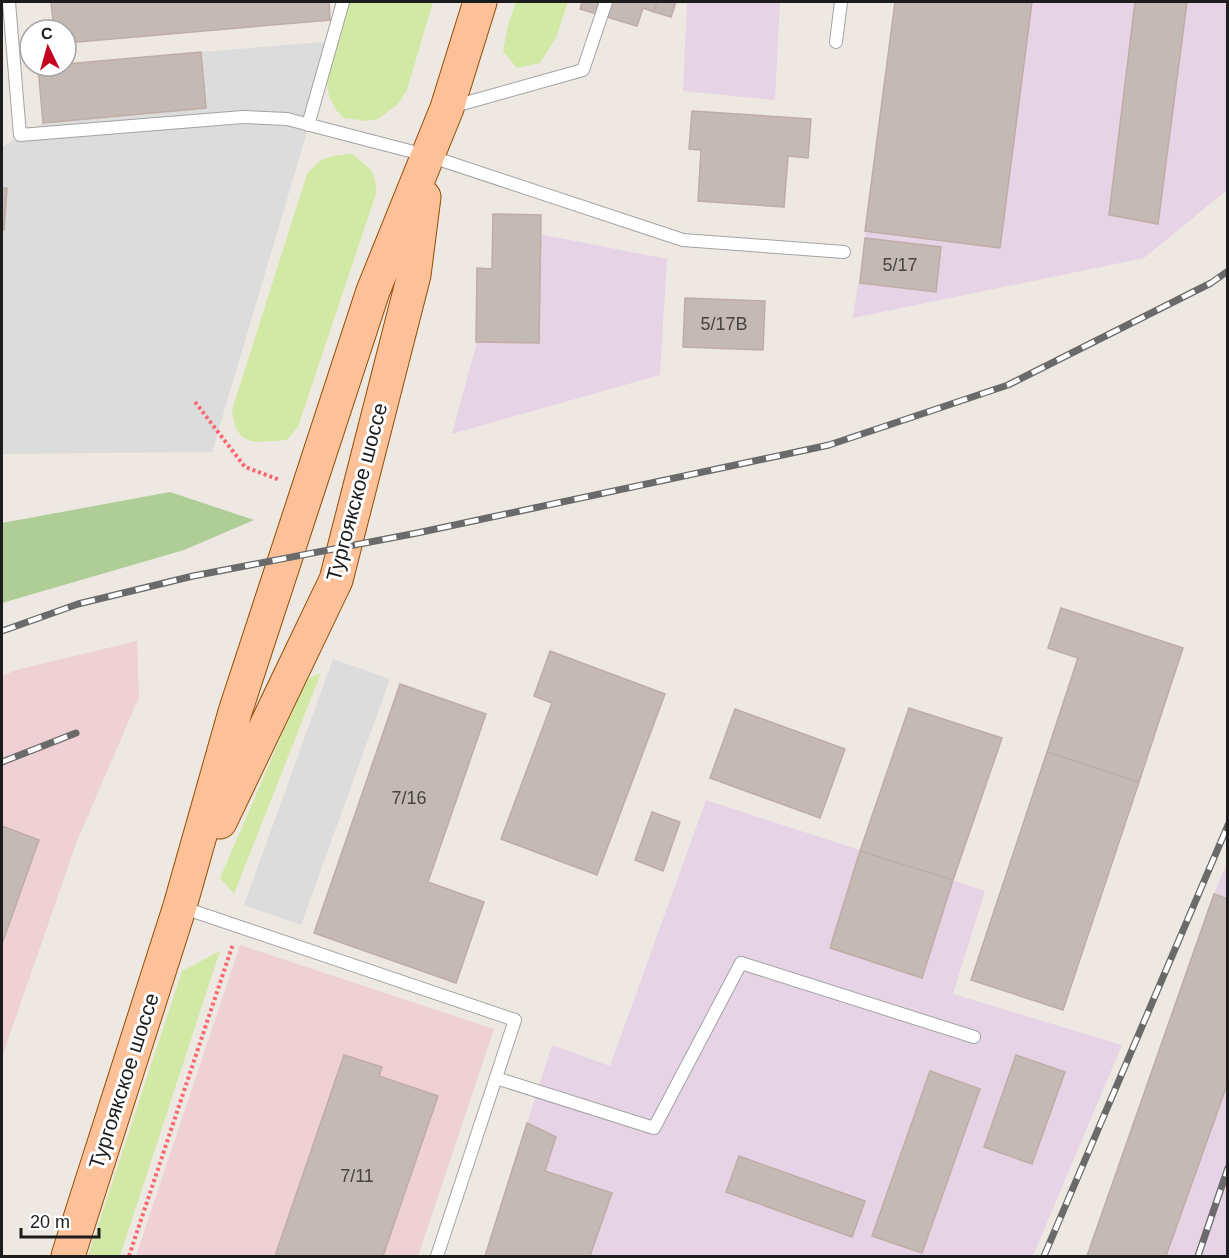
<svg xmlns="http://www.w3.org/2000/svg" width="1229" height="1258" font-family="Helvetica,sans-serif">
<rect width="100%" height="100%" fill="#eee8e2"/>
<path fill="#efd0d4" d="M137,641L139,697L77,841L2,1057V676L16,670Z
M240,945L494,1029L418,1256H136Z"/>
<path fill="#e7d3e6" d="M687,2H780L775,100L683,91Z
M899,2H1227V190L1144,258L853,318Z
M508,228L667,259L660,375L452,434Z
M706,800L985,891L953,994L1122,1045L1033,1256H485L552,1045L610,1066Z
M1227,862V1256H1087L1214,894Z"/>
<path fill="#d2e9a6" d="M349,2H433L407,90L398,104L378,119L366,121L344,118L336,110L329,96L326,79Z
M516,2H568L556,38L540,63L517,68L503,51L508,25Z
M352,154C369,168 377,170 376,194L298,427L287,440C256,442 236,449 232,410L307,174C322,156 329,156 352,154Z
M321,673L234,894L220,878L306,679Z
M220,951L120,1256H88L182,971Z"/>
<path fill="#afcd96" d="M170,492L254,520L184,550L2,603V523Z"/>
<path fill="#dcdcdc" d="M334,41L212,452L2,454V147L43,123L206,108L201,52Z
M333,659L390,679L301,925L244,905Z"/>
<path fill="#c5b9b5" stroke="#bfaca4" stroke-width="1.5" d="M51,2H329L330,20L66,43V30H54Z
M582,2H657L654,12L643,8L637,26L580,9Z
M657,2H676L671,17L654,12Z
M895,2H1032L1000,248L865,231Z
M1135,2H1187L1158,224L1109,215Z
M201,52L206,108L43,123L38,67L66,66V64Z
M692,111L811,119L808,158L788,156L784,207L698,201L701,150L689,149Z
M2,188H7L4,230H2Z
M493,214L541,215L539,343L476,342L477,268L492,269Z
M865,238L941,247L936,292L860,283Z
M685,298L765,301L763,350L683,347Z
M1061,608L1183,648L1139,782L1047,752L1078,658L1048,648Z
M550,651L665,694L597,875L501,839L552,703L534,696Z
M400,684L486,714L428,882L484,902L456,983L314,933Z
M909,708L1002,738L953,880L860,851Z
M735,709L845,749L820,818L710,778Z
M1047,752L1139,782L1063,1010L971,980Z
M652,812L680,822L663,871L635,860Z
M2,826L39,840L2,944Z
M860,851L953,880L922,978L830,948Z
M1214,894L1228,899V1082L1166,1256H1087Z
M344,1055L382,1067L379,1076L438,1096L383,1256H275Z
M1016,1055L1065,1072L1032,1164L984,1147Z
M930,1071L980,1089L922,1253L872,1236Z
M527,1123L556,1137L545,1171L612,1193L590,1256H485Z
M739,1156L865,1201L852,1237L726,1192Z"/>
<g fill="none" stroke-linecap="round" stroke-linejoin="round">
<g stroke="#a3a3a3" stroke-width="14">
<path id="lane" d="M9,2L20,135L243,117L287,119L429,156L683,240L844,252
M836,42L841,2
M451,107L583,70L606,2
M308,125L343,2
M181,907L515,1020L437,1256
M496,1078L654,1128L741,963L974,1037"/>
</g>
<g stroke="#944c00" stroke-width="35">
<path id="primary" d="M220,822L336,580L414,275L424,197
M68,1256L180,906L235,712L373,291L447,108L480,2"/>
</g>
<path stroke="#fa666f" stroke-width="4" stroke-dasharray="3 3" stroke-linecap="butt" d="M195,402L245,467L280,480
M129,1256L233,944"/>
<use href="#lane" stroke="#fff" stroke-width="12"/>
<use href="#primary" stroke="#fcc198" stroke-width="33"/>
<g stroke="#6a6a6a" stroke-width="7">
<path id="rail" d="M2,631L78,604L193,576L417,533L829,445L1008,385L1211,283L1228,271
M2,762L76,733
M1044,1256L1228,825
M1198,1256L1228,1168"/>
</g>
<use href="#rail" stroke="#fff" stroke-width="4.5" stroke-dasharray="14" stroke-linecap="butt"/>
</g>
<g text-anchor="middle" stroke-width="6" stroke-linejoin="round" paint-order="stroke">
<g font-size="18" fill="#464342">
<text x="900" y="271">5/17</text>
<text x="724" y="330">5/17В</text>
<text x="409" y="804">7/16</text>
<text x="357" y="1182">7/11</text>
</g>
<g font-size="21" fill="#1c1c1c" stroke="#fff">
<text transform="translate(357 492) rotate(-75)" y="7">Тургоякское шоссе</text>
<text transform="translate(124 1081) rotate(-72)" y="7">Тургоякское шоссе</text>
</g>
</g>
<rect width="1229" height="1258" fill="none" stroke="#1c1c1c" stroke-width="6"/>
<g transform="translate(48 48) rotate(355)"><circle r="28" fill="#ffffff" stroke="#a4a4a4" stroke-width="1.5"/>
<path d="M0-4.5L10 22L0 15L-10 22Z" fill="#c80020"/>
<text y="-9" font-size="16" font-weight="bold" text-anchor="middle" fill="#1c1c1c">С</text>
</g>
<path d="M21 1228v9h78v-9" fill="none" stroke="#1c1c1c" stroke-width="3"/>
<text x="30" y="1228" font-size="18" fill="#1c1c1c" stroke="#ffffff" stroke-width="4.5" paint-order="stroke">20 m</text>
</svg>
